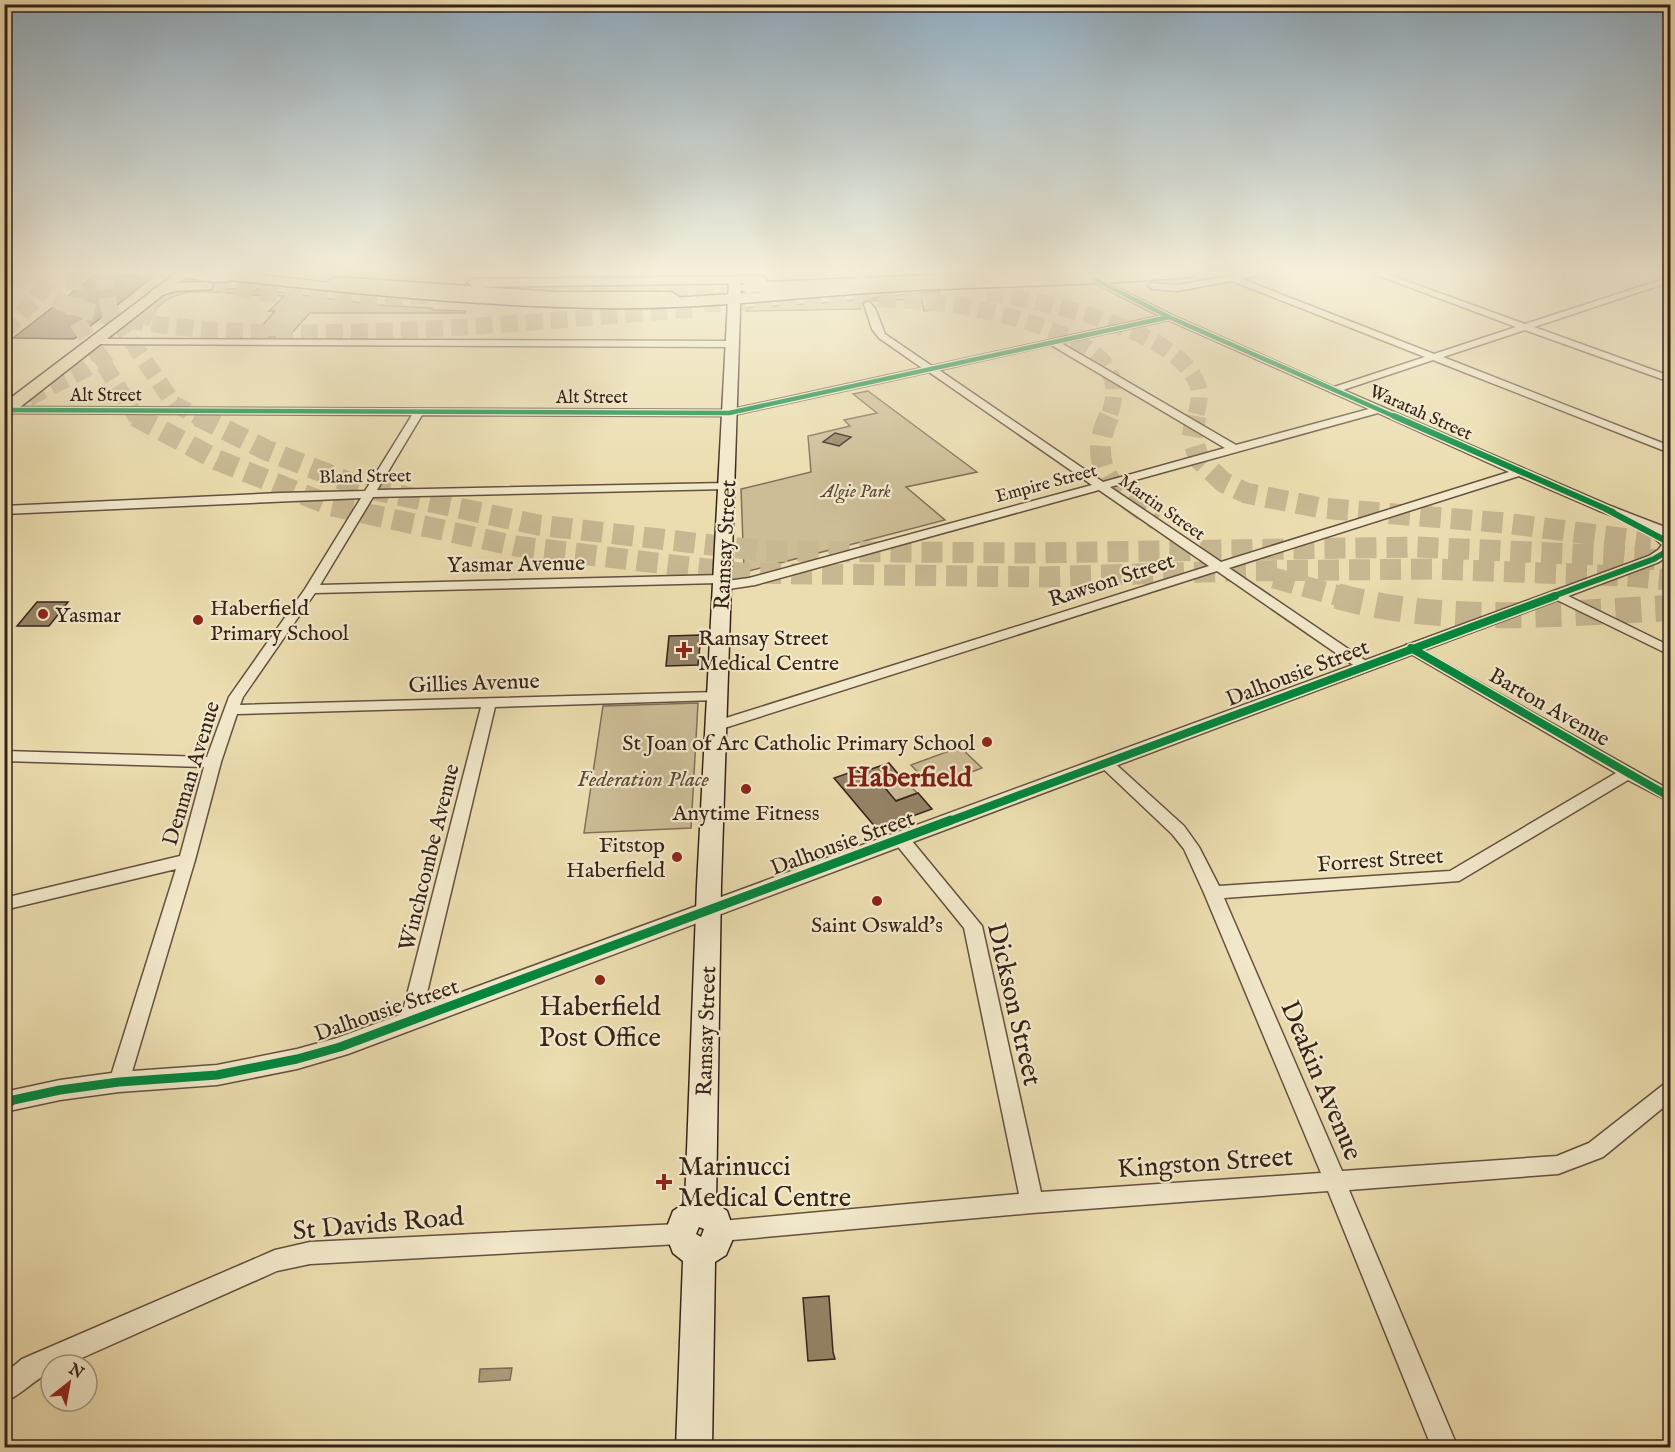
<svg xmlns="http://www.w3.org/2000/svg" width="1675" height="1452" font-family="'IM FELL English',serif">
<rect width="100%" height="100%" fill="#ebddaf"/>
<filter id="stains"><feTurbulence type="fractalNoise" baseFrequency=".00333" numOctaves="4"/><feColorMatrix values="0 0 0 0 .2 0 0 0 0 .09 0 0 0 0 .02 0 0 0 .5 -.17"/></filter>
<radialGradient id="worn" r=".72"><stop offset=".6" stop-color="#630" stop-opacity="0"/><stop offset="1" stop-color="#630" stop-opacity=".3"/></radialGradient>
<path fill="#ccbd96" stroke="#827058" stroke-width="1.5" d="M178,289H248L242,295H237L238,293C217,293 183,287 165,301C159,305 153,312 148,318L137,316L166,293Z
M256,289L378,305L430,308H432V310L466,311L465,313H310L288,337H252L275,311H269L284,296L250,295Z
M939,291L941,307L934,310L924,311L921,299L859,301L860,309L746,311L743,308L834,302Z
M868,391L977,472L906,487L945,520L749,571L744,570L741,489L811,472L808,436L850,426L844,420L877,413L853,394Z
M698,703L691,828L584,833L603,706Z
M960,747L982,768L932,787L911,765Z
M901,776L917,793L889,803L874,785Z"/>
<path fill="#ae9d7c" stroke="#7e6c55" stroke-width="1.5" d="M512,1368L510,1380L479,1382L480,1369Z"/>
<path fill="#958367" stroke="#37221a" stroke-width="1.5" d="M95,275L154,276L74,339L13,338Z
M835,433L851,437L839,446L823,442Z
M37,602H68L49,626H17Z
M701,635L698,665L666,666L669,636Z
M889,763L899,775L880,782L896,801L918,793L932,809L877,829L834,778L857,770L860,773Z
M829,1296L833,1352L835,1359L808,1361L803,1298Z"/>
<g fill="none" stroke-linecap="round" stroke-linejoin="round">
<path stroke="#c7b891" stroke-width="17" stroke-dasharray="17 8" stroke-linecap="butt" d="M12,273C26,281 40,291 55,299C97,319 164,326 210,330C371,340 534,321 695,309
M75,273L74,316L137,418
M103,273L109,308L174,404L201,418
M188,273C271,304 348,299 435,295
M516,292L690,289
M987,293C1040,300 1179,328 1198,386C1201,397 1198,407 1195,418
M671,297L724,295
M704,304C824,299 945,286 1058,333C1098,350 1127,372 1108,418
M141,322L154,301L151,273
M4,332L38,296L53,273
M6,409L84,370L114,349"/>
<path stroke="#c7b891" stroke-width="21" stroke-dasharray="21 10" stroke-linecap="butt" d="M135,416L217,460L332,506L515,546L740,573L1040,577L1237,571L1433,569L1628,576L1670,580
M198,416L266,450L361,487L538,525L764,551L1033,553L1417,547L1620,556L1670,561
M1109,416C1085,469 1115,493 1157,520
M1196,416L1192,437L1199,459L1223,482L1246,493L1321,508L1505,523L1651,542
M1274,578L1343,597"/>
<path stroke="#c7b891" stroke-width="26" stroke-dasharray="26 14" stroke-linecap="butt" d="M1337,596C1446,626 1559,613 1670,608"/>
<g stroke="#64513f" stroke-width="3">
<path id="minor" d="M861,273H871L862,280H856V276Z
M1247,273H1265L1242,279L1434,354L1516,327L1372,273H1384L1525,324L1670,277V282L1534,327L1670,376V382L1525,330L1443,357L1670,446V453L1433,360L1343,390L1608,505L1670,529V537L1600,511L1519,476L1229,568L1369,663L1371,666L1369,669H1359L1217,571L715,731L710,729L708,726L710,723L1209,566L1099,490L755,585L722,590L716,586L719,583L315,593L243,697L240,705L717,692L724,696L717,700L495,707L420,1022L417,1027L410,1030L403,1027L400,1022L481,707L237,714L221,762L195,860L129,1082L126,1088L119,1090L112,1088L109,1082L176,869L4,910V898L180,856L204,767L4,761V751L207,757L229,697L305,589L361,498L4,514V506L280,493L365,491L412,415L5,413L4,407L729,410L922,368L879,338L872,329L864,304L868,301L875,308L885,334L932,366L1160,316L1093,282V278L1096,277L1172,315L1334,387L1425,357L1232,281L1177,291L1152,289L1148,286L1152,283L1177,285ZM1168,320L1369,409L1236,445L1061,343ZM1051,345L1225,448L1103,482L939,370ZM929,372L1092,485L749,578L727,581V576L722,575L320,585L373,497L726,489L732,486L726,483L377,490L422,415L729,416ZM1378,413L1509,472L1221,562L1110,487Z
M95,339L732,341L737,344L732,347L92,344V340Z
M1558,591L1670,646V655L1553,598L1551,595Z
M1411,644L1670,790V802L1628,780L1459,881L1224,898L1342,1171L1557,1156L1589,1143L1663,1085L1670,1083V1102L1603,1157L1558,1174L1349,1190L1458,1448H1432L1328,1191L1032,1213L721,1241L713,1238L710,1231L713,1224L721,1221L1019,1194L964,928L895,843L893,839L895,835H907L982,926L1041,1192L1321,1173L1204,893L1184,849L1172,834L1097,763L1100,759H1110L1184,826L1199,847L1219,886L1450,871L1616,773L1406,651L1404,648L1406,645Z
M679,1224L687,1227L690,1234L687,1241L679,1244L310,1264L277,1271L66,1365H51V1372C34,1379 22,1395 4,1402V1374L22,1359L275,1250L310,1242Z"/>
</g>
<g stroke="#64513f" stroke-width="3">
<path id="tertiary" d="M1661,529L1666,530L1668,533L1667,535L1670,538V554L1659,562L348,1054L297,1069L217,1085L119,1092L60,1100L4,1112V1092L60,1080L119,1072L217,1065L297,1049L337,1038L1649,556L1658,550L1662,545L1651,535Z"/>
</g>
<g stroke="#37221a" stroke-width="3">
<path id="secondary" d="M735,277L741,281L721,885L716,1203L727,1211L735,1234L726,1255L715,1262L712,1448H676L683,1261L673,1253L665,1232L673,1211L685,1203L697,885L729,281ZM699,1227L704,1229L701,1237L696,1234Z"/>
</g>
<g stroke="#37221a" stroke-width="3">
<path id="primary" d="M176,273H191L10,415L4,416V403Z"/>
</g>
<g stroke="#37221a" stroke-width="3">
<path id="trunk" d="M177,273H245L366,287L602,300L656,299L916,282L1198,273L1191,277C1099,285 1008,286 916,290C812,295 707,310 602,308C479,306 354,294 231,280C224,285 185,279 177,273Z
M760,276L765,277L767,280L765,283L474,287L467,283L474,279Z
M206,282L211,283L213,286L211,289L176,291L158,296L151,292L153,289L175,283Z"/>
</g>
<g stroke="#37221a" stroke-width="3">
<path id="motorway" d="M978,273H1152L1144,278L925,284L746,293L738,288L746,283Z
M335,277L556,292H671L679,297L671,302H556L330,285L327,282Z"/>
</g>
<use href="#minor" fill="#f2e9cb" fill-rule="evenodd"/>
<use href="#tertiary" fill="#f2e9cb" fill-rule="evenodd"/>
<use href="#secondary" fill="#f2e9cb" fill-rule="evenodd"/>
<use href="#primary" fill="#ebddaf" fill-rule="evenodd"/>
<use href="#trunk" fill="#ebddaf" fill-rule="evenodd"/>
<use href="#motorway" fill="#ebddaf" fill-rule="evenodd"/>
<g stroke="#f2e9cb" stroke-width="7">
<path id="cycleway-far4" d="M1096,280L1169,317L1398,418
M5,410L729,413L1169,317"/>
</g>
<g stroke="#f2e9cb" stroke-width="9">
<path id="cycleway-far3" d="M1394,416L1613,512
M1551,597L1654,559L1664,553L1670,543L1604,508"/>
</g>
<g stroke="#f2e9cb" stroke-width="11">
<path id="cycleway-far2" d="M1411,648L1670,797
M947,822L1555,596"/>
</g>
<g stroke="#f2e9cb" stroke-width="13">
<path id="cycleway-far1" d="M4,1102L60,1090L119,1082L217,1075L297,1059L340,1047L951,820"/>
</g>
<g stroke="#f2e9cb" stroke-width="15">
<path id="cycleway" d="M4,1102L10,1101"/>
</g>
<use href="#cycleway-far4" stroke="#00873e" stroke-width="4.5"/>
<use href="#cycleway-far3" stroke="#00873e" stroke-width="6"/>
<use href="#cycleway-far2" stroke="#00873e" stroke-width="8"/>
<use href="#cycleway-far1" stroke="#00873e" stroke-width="9"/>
<use href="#cycleway" stroke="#00873e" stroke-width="11"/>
</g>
<linearGradient id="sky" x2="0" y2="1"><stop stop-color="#91abbd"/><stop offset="0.57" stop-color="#f6f0db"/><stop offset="1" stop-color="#f6f0db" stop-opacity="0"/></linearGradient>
<rect width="1675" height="476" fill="url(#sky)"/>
<g fill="#8f2418" stroke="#f2e9cb" stroke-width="2">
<circle cx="43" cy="614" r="6"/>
<circle cx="198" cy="620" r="6"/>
<path d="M681 641h6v6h6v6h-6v6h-6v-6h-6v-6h6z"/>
<circle cx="987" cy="742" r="6"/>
<circle cx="746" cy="789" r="6"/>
<circle cx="677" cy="857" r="6"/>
<circle cx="877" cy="901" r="6"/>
<circle cx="600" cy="980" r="6"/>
<path d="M661 1173h6v6h6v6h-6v6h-6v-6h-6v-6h6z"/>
</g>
<g text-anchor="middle" stroke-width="4.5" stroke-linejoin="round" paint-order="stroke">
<g font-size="18" fill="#37221a" stroke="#f2e9cb">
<text x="106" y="401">Alt Street</text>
<text x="592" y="403">Alt Street</text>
<text transform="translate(1421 412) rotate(24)" y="6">Waratah Street</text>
<text transform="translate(365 476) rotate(-1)" y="6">Bland Street</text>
<text transform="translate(1046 483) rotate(-15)" y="6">Empire Street</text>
<text transform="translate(1162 507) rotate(35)" y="6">Martin Street</text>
</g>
<g font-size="18" font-style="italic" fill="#5c4939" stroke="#f2e9cb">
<text x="856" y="497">Algie Park</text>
</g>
<g font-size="22" fill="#37221a" stroke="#f2e9cb">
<text transform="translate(724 545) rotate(-87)" y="8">Ramsay Street</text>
<text transform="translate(516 563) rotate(-1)" y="8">Yasmar Avenue</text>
<text transform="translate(1111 579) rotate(-18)" y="8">Rawson Street</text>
<text transform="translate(1297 672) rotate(-21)" y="8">Dalhousie Street</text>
<text transform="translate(474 682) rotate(-2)" y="8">Gillies Avenue</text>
<text transform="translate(1550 706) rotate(30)" y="8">Barton Avenue</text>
<text transform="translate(190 773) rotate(-73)" y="8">Denman Avenue</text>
<text transform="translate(842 842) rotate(-20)" y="8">Dalhousie Street</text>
<text transform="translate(428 857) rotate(-76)" y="8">Winchcombe Avenue</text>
<text transform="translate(1380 859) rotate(-4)" y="8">Forrest Street</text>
<text transform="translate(386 1009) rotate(-19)" y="8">Dalhousie Street</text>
<text transform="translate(705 1031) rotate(-88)" y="8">Ramsay Street</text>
</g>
<g font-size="22" fill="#37221a" stroke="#f2e9cb" text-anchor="start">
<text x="210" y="615">Haberfield<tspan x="210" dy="25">Primary School</tspan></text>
<text x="55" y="622">Yasmar</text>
<text x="698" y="645">Ramsay Street<tspan x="698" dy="25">Medical Centre</tspan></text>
<text x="975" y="750" text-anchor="end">St Joan of Arc Catholic Primary School</text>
<text x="746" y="820" text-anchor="middle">Anytime Fitness</text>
<text x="665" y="852" text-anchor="end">Fitstop<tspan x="665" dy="25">Haberfield</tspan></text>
<text x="877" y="932" text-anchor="middle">Saint Oswald's</text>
</g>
<g font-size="22" font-style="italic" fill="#5c4939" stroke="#f2e9cb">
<text x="643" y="786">Federation Place</text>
</g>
<g font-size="27" fill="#37221a" stroke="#f2e9cb">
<text transform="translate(1015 1004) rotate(77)" y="9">Dickson Street</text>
<text transform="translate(1322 1080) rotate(67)" y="9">Deakin Avenue</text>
<text transform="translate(1205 1162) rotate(-4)" y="9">Kingston Street</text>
<text transform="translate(378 1223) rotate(-5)" y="9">St Davids Road</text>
</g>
<g font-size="27" fill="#37221a" stroke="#f2e9cb">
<text x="600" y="1015">Haberfield<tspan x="600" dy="31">Post Office</tspan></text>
<text x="678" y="1175" text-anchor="start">Marinucci<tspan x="678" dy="31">Medical Centre</tspan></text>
</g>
<g font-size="28" font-weight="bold" fill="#7a1f14" stroke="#f2e9cb">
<text x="909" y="786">Haberfield</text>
</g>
</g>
<rect width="1675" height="1452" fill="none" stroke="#ebddaf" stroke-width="24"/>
<rect x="6" y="6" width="1663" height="1440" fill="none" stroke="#37221a" stroke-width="3"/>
<rect x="12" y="12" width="1651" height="1428" fill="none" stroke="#37221a" stroke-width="1.5"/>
<g transform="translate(69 1383) rotate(31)"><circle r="28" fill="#f2e9cb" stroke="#a79984" stroke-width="1.5"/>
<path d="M0-4.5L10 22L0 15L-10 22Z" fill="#8f2418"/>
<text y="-9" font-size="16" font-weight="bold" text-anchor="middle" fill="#37221a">N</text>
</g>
<rect width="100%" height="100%" filter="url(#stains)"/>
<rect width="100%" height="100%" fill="url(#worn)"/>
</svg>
